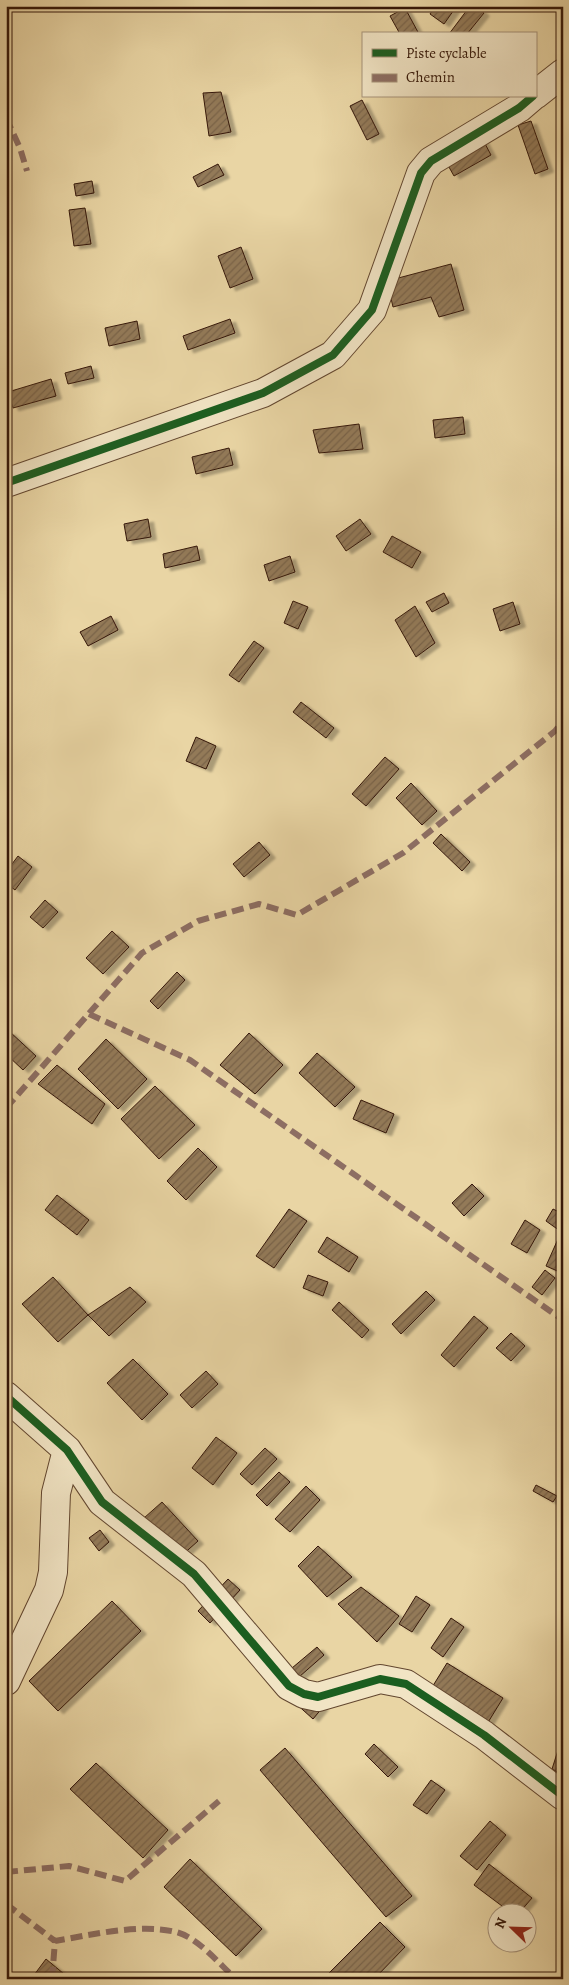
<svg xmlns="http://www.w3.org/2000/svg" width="569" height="1985" font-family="Alegreya,serif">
<defs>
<pattern id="building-hatch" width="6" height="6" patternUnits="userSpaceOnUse" patternTransform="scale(1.25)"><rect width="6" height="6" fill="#937a59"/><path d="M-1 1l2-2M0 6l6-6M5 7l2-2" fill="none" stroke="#796348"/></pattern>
<filter id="shadow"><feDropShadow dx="5.5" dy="3" stdDeviation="1" flood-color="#0004"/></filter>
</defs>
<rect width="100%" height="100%" fill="#e9d5a4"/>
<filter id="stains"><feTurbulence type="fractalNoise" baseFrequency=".004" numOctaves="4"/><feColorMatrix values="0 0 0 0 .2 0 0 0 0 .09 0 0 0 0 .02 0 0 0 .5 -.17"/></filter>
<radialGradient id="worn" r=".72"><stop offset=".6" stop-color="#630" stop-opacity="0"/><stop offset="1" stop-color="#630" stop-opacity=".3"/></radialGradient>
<path fill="url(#building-hatch)" stroke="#351708" filter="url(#shadow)" d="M435,6H455L456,7L444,24L430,14Z
M470,6H476L484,13L467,34H449Z
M405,8L419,34H400L390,16Z
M221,92L231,132L209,136L203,93Z
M362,100L379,134L367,140L350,106Z
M531,121L548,169L535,174L518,125Z
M483,140L491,155L454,176L445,160Z
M218,164L224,175L198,187L193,177Z
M92,181L94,193L76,196L74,184Z
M85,208L91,244L74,246L69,210Z
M241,247L253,279L230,288L218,256Z
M451,264L464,310L439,317L431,297L393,307L387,281Z
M230,319L235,333L188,350L183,336Z
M137,321L140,339L109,346L105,328Z
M91,366L94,378L68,384L65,373Z
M51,379L56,396L13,408L8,392Z
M463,417L465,434L435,438L433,420Z
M359,424L363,449L319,453L313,430Z
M229,448L233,465L196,474L192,457Z
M148,519L151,537L127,541L124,524Z
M360,519L371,534L346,551L336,536Z
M392,536L421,552L412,568L383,552Z
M197,546L200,560L165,568L163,554Z
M290,556L295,572L269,581L264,565Z
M444,593L449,603L432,612L426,602Z
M293,601L308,607L298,629L284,623Z
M513,602L520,624L500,631L493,609Z
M415,606L435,643L416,657L395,620Z
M111,616L118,630L88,646L80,632Z
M254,641L264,648L239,682L229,675Z
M301,702L334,728L326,738L293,712Z
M196,737L216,746L206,769L186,761Z
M385,757L399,769L366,806L352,794Z
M411,783L437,811L422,825L396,798Z
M441,834L470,862L462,871L433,843Z
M259,842L270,855L244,877L233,864Z
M18,856L32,867L15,890L6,883V872Z
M45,900L58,912L43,928L30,917Z
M112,931L129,947L103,974L86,958Z
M177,972L185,980L158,1009L150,1001Z
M9,1031L36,1056L23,1070L6,1054V1034Z
M249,1033L283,1065L255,1094L220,1065Z
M106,1039L147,1079L118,1109L78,1069Z
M317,1053L355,1087L335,1107L299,1073Z
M57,1065L105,1104L92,1124L38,1084Z
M155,1086L195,1125L159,1159L121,1119Z
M361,1100L394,1114L386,1133L353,1119Z
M198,1148L217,1167L186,1200L167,1181Z
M472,1184L484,1196L464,1216L452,1203Z
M57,1195L89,1220L77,1235L45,1210Z
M289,1209L307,1221L274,1268L256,1256Z
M553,1209L563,1214V1233L546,1221Z
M525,1220L540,1230L527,1253L511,1244Z
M327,1237L358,1257L349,1272L318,1252Z
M558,1239L563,1241L562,1273L546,1266Z
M545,1270L555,1278L542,1295L532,1287Z
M308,1275L328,1282L323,1296L303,1288Z
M53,1277L88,1315L58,1342L22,1304Z
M130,1287L146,1302L109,1336L88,1315Z
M426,1291L435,1300L401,1334L392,1324Z
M339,1302L369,1330L362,1338L332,1310Z
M474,1316L488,1328L454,1367L441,1355Z
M511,1333L525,1346L511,1361L496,1348Z
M133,1359L168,1394L142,1420L107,1383Z
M206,1371L218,1384L192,1408L180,1395Z
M216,1437L237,1453L213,1485L192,1468Z
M265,1448L277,1459L252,1485L240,1474Z
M279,1472L290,1482L267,1506L256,1495Z
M536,1485L557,1496L553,1502L533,1491Z
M306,1486L320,1500L290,1532L275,1519Z
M162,1502L198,1541L171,1565L135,1526Z
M100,1530L109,1542L99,1551L89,1538Z
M318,1546L352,1577L327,1597L298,1566Z
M228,1579L240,1590L210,1623L198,1611Z
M361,1587L399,1616L377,1642L338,1604Z
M416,1596L430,1605L412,1632L399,1624Z
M112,1601L141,1631L58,1711L29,1681Z
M451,1618L464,1627L443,1657L431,1648Z
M317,1647L324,1655L299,1677L292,1668Z
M447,1663L503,1698L487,1724L431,1689Z
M293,1701L323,1707L313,1719Z
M374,1744L398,1767L388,1777L365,1754Z
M560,1744L563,1745V1775L552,1769Z
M285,1748L412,1896L386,1917L260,1770Z
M96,1763L168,1830L143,1858L70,1789Z
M431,1780L445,1790L427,1814L413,1805Z
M490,1821L506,1835L477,1870L460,1856Z
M190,1859L262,1929L236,1956L164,1887Z
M489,1864L532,1898L520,1912H510L474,1885Z
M380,1922L405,1947L374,1979H323Z
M46,1959L70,1979H31Z"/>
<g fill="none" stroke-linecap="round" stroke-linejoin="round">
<g stroke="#62462f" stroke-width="30">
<path id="minor" d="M535,95L563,73
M6,483L263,393L333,355L372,310L421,173L431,161L519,108L533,96
M6,1396L67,1450L102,1502L194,1574L289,1686L304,1694L318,1697L380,1679L406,1684L484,1735L563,1796
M6,1681L49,1590L53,1572L56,1493L67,1450"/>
</g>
<use href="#minor" stroke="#f1e4c4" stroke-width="28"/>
<path stroke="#8d6e63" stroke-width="6" stroke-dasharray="12 6" stroke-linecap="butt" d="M6,118L20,148L27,171
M89,1014L190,1060L563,1320
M6,1108L142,953L198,921L259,904L297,915L403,853L555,731L563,721
M6,1872L69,1866L125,1881L219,1801
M6,1904L55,1941
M52,1979L55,1941C91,1935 139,1923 176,1932C199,1938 219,1964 236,1979"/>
<g stroke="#f1e4c4" stroke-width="11">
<path id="cycleway" d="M6,483L263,393L333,355L372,310L421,173L431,161L519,108L533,96
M6,1396L67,1450L102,1502L194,1574L289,1686L304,1694L318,1697L380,1679L406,1684L484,1735L563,1796"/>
</g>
<use href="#cycleway" stroke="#1b5e20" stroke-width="8"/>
</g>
<rect width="569" height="1985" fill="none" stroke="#e9d5a4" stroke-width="25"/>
<rect x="8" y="8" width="554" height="1970" fill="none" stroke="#351708" stroke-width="2.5"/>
<rect x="12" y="12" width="544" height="1960" fill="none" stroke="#351708"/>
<rect x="362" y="32" width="175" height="65" fill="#f1e4c4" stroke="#a69279"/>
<rect x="372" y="49" width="25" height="8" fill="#1b5e20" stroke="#a69279"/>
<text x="406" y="58" font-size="15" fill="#351708">Piste cyclable</text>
<rect x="372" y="74" width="25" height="8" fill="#8d6e63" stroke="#a69279"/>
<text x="406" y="82" font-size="15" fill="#351708">Chemin</text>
<g transform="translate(512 1928) rotate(293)"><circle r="24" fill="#f1e4c4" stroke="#a69279"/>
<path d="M0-4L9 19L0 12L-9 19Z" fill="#8f2418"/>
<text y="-8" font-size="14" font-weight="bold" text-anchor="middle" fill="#351708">N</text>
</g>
<rect width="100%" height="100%" filter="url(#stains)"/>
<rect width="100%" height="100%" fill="url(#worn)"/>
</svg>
